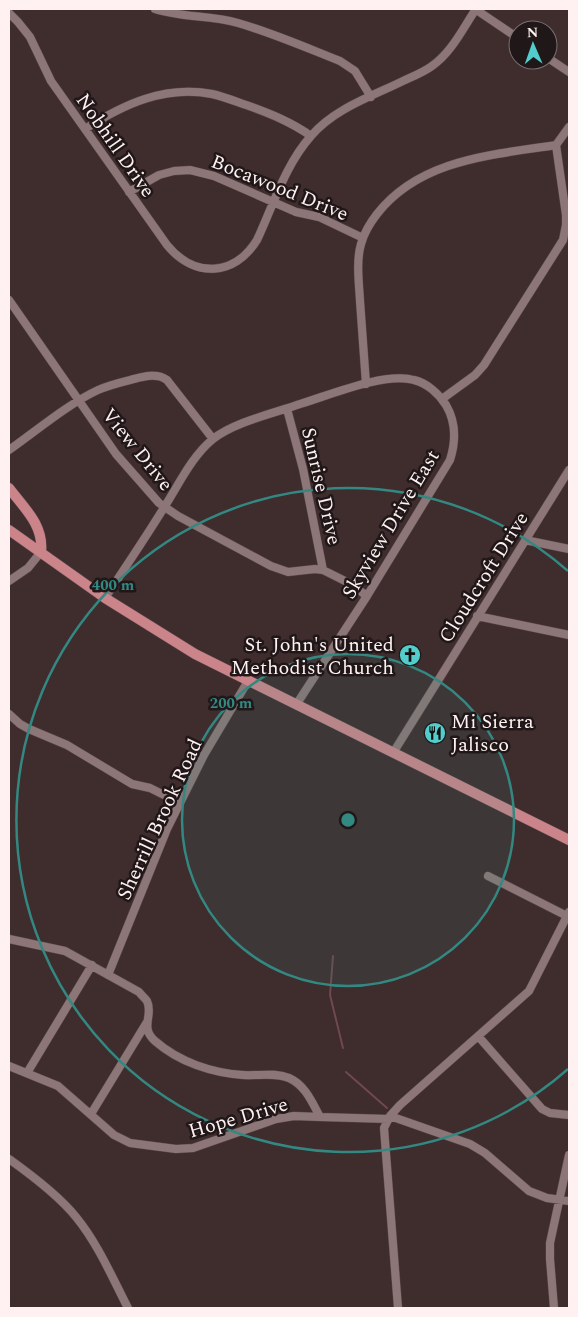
<svg xmlns="http://www.w3.org/2000/svg" width="578" height="1317" font-family="Spectral,serif">
<rect width="100%" height="100%" fill="#3f2c2d"/>
<g fill="none" stroke-linecap="round" stroke-linejoin="round">
<path stroke="#70484f" stroke-width="2" d="M333,956L330,995L343,1048
M346,1072L387,1108"/>
<g stroke="#59494b" stroke-width="9">
<path id="minor" d="M155,9C182,18 211,15 238,23C273,33 307,48 340,61L355,71L371,97
M475,9L518,38
M9,13L18,22L30,37L51,81L167,245C194,278 234,277 257,240C273,206 285,165 311,136C335,108 373,96 405,80C414,76 424,72 432,66C452,52 463,28 476,9
M548,58L569,72
M85,129C124,104 165,85 212,94C225,97 237,102 249,106C271,114 291,122 311,136
M556,145L569,127
M129,192L159,175L174,171L190,170L214,176L296,212L319,217L363,238
M9,300L116,454L159,503L178,516L271,566L288,572L315,569L323,570L349,583L367,596
M366,384C364,356 362,329 360,301C359,283 356,261 361,244C364,233 370,223 377,214C420,159 492,155 556,145
M442,399L475,375L484,365L563,240L566,225V215L556,145
M287,409L303,469L323,570
M9,450C36,431 68,404 98,390C109,385 122,382 134,379C145,376 158,373 167,380L213,439
M525,540L569,549
M9,581L28,568L41,552
M105,598C125,568 146,537 165,506C179,484 192,456 213,439C234,422 275,413 300,404C330,395 384,372 414,380C427,383 439,394 446,405C456,422 456,441 450,460L367,596L296,705
M477,616L569,635
M9,714L20,724L29,729L67,745L132,784L150,788L180,803
M393,753L569,470
M488,876L567,916
M9,939L65,951L139,992C141,995 145,998 147,1001C154,1015 139,1027 155,1041C179,1062 212,1073 243,1075C258,1076 275,1072 289,1078C305,1085 312,1102 320,1117L389,1119
M108,975L167,829L204,755L248,681
M478,1036L542,1109L550,1113L569,1115
M9,1066L58,1086L114,1135L130,1143L176,1149L193,1148L276,1119L294,1116L320,1117
M27,1073L92,965
M91,1114L147,1022
M390,1116L470,1144L485,1153L529,1191L547,1198L569,1201
M9,1159C30,1174 60,1197 76,1217C98,1244 112,1277 128,1308
M398,1308L384,1128L390,1116L400,1105L529,991L569,912
M554,1308L550,1259V1243L569,1155"/>
</g>
<g stroke="#59494b" stroke-width="11">
<path id="major" d="M9,488C24,508 44,525 41,552
M9,530L105,598L195,654L569,840"/>
</g>
<use href="#minor" stroke="#8d7677" stroke-width="8"/>
<use href="#major" stroke="#cb848a" stroke-width="10"/>
</g>
<circle cx="348" cy="820" r="166" fill="#338882" fill-opacity=".12"/>
<g fill="none" stroke="#338882" stroke-width="2.5">
<circle cx="348" cy="820" r="166"/>
<path d="M568 1069A332 332 0 1 1 568 571"/>
</g>
<defs>
<g id="church-disc" transform="scale(1.125)"><circle r="9.5" fill="#52cdcc" stroke="#201718"/><path d="M-1.2-6h2.4v3.5h3.3v2.4h-3.3V6h-2.4V-.1h-3.3v-2.4h3.3Z" fill="#111"/></g>
<g id="restaurant-disc" transform="scale(1.125)"><circle r="9.5" fill="#52cdcc" stroke="#201718"/><path d="M-5-6h1v4h1v-4h1v4h1v-4h1v5L-1.5 .5V6h-2V.5L-5-1ZM5-6V6H3V1.5H1.5Q1.5-4 5-6Z" fill="#111"/></g>
</defs>
<g fill-rule="evenodd">
<use href="#church-disc" x="410" y="655"/>
<use href="#restaurant-disc" x="435" y="733"/>
</g>
<g text-anchor="middle" stroke-width="5" stroke-linejoin="round" paint-order="stroke">
<g font-size="20" fill="#fff1f2" stroke="#201718">
<text transform="translate(116 145) rotate(55)" y="7">Nobhill Drive</text>
<text transform="translate(280 187) rotate(22)" y="7">Bocawood Drive</text>
<text transform="translate(138 449) rotate(51)" y="7">View Drive</text>
<text transform="translate(322 486) rotate(77)" y="7">Sunrise Drive</text>
<text transform="translate(390 524) rotate(-59)" y="7">Skyview Drive East</text>
<text transform="translate(483 577) rotate(-58)" y="7">Cloudcroft Drive</text>
<text transform="translate(159 819) rotate(-65)" y="7">Sherrill Brook Road</text>
<text transform="translate(238 1117) rotate(-16)" y="7">Hope Drive</text>
</g>
<g font-size="20" fill="#fff1f2" stroke="#201718" text-anchor="end">
<text x="394" y="651">St. John's United<tspan x="394" dy="23">Methodist Church</tspan></text>
<text x="451" y="728" text-anchor="start">Mi Sierra<tspan x="451" dy="23">Jalisco</tspan></text>
</g>
</g>
<circle cx="348" cy="820" r="8" fill="#338882" stroke="#201718" stroke-width="2.5"/>
<g font-size="15" text-anchor="middle" font-weight="bold" fill="#338882" stroke="#201718" stroke-width="5" stroke-linejoin="round" paint-order="stroke">
<text x="113" y="590">400 m</text>
<text x="231" y="708">200 m</text>
</g>
<rect width="578" height="1317" fill="none" stroke="#fff1f2" stroke-width="20"/>
<g transform="translate(533 45) rotate(358)"><circle r="24" fill="#201718" stroke="#796e6f"/>
<path d="M0-4L9 19L0 12L-9 19Z" fill="#52cdcc"/>
<text y="-8" font-size="14" font-weight="bold" text-anchor="middle" fill="#fff1f2">N</text>
</g>
</svg>
